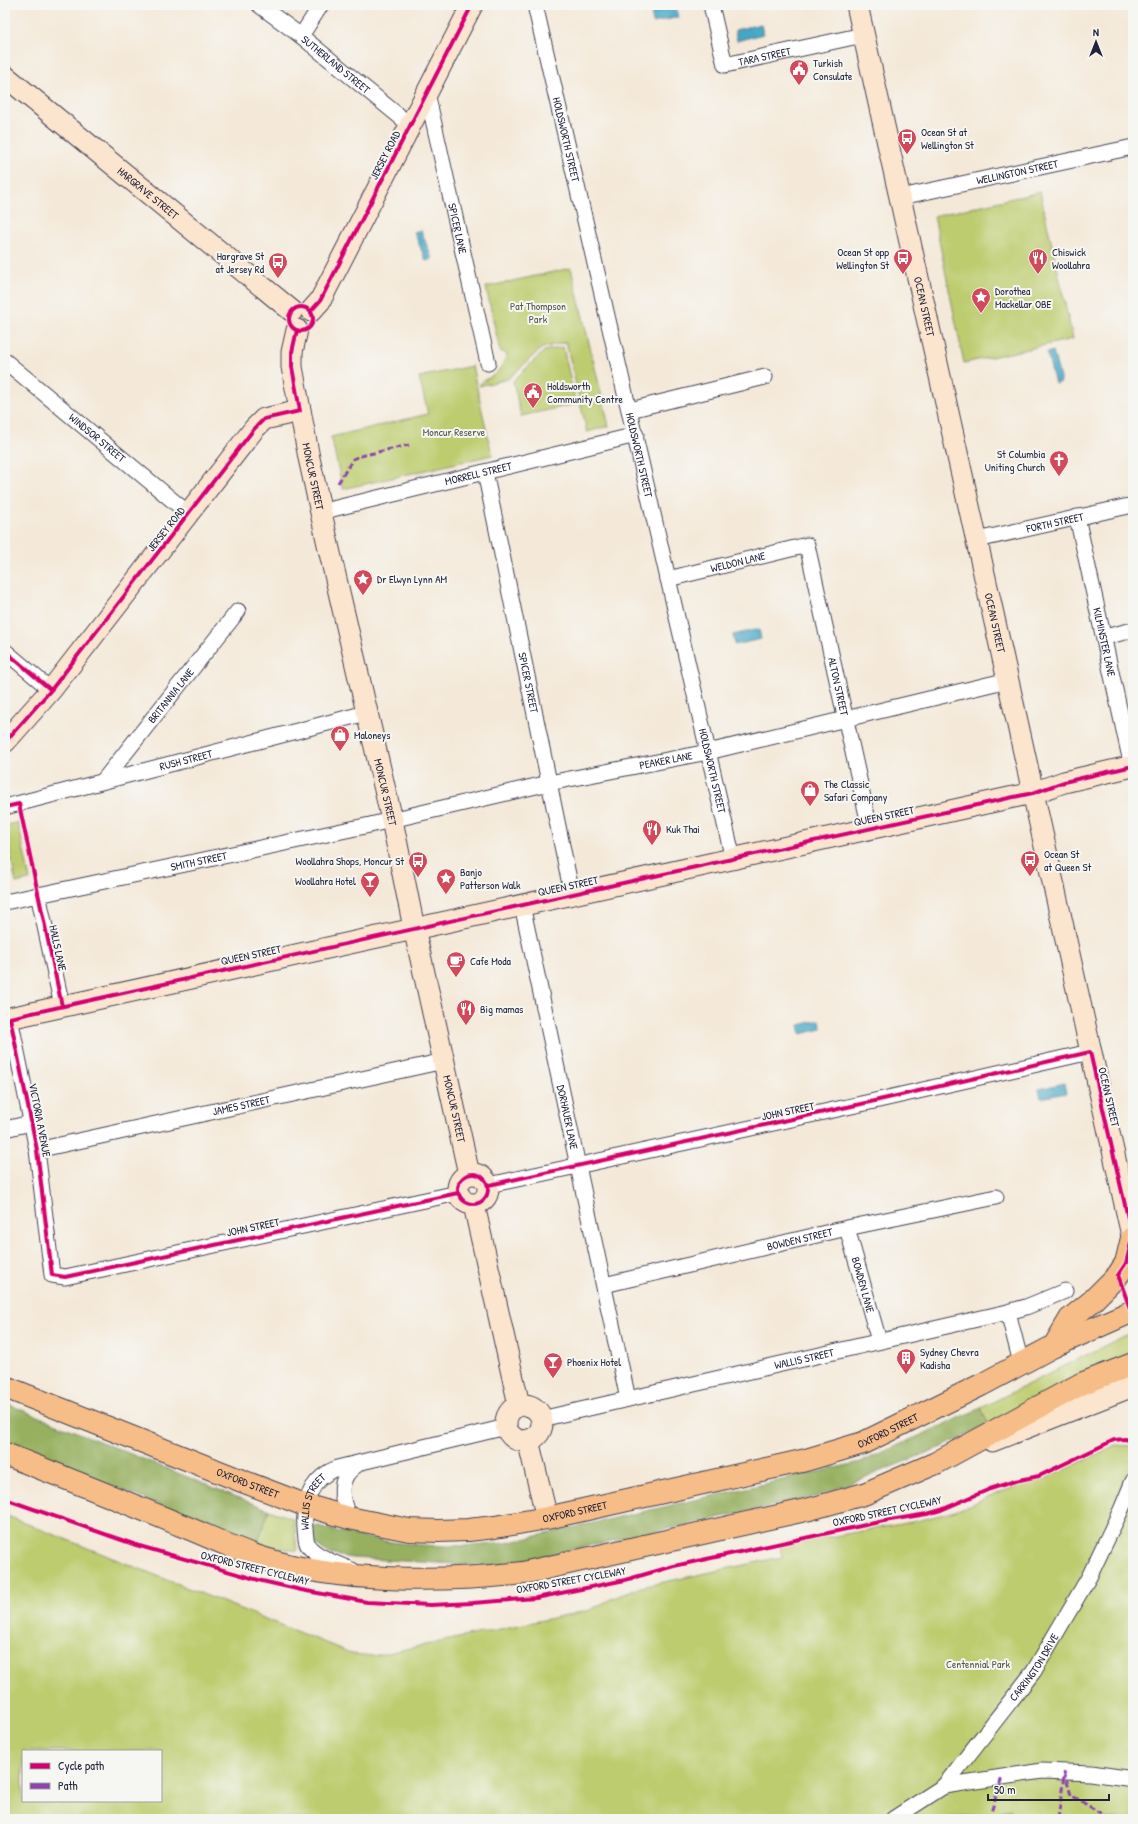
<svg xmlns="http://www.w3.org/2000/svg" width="1138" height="1824" font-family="'Patrick Hand',sans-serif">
<rect width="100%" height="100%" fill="#f6f6f2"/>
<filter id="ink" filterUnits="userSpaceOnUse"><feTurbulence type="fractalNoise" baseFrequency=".025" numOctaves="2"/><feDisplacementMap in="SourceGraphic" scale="8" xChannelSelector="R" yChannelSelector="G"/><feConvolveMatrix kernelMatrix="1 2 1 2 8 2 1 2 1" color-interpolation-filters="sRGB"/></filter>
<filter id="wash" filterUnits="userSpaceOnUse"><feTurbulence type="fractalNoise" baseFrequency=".012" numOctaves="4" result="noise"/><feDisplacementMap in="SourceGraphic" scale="16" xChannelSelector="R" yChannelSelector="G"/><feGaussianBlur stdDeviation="0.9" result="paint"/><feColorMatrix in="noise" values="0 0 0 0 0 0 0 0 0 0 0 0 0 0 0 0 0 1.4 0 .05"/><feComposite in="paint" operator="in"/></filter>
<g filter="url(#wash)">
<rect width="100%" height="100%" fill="#f4e9d9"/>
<path fill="#bdcc6e" stroke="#707754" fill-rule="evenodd" d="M1040,192L1073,339L964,363L934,216Z
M571,268L609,426L587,432L566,342L542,348L508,379L479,386C482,379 490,379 495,374C501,369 504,362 507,354L500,351L486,287Z
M563,347L576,404L521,416L513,381L544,351Z
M472,366L492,455L343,489L331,437L428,414L419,377Z
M18,823L30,880L16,883L5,825Z
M1132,1332L1133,1352L989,1425L981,1408Z
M1116,1445L1133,1446V1819H5V1515L353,1654L373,1656L590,1610L611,1599L641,1587L782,1557L780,1546L917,1521L955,1511L1021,1484L1046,1478ZM23,1751H161V1801H23Z
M269,1510L292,1518L294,1521L297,1551L257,1544Z"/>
<path fill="#96b061" stroke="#5c694e" d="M5,1403L269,1510L257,1544L5,1443Z
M981,1408L989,1425L944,1446L818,1496L510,1563L489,1566L352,1558L329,1554L312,1541V1528L318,1526C380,1545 442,1550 506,1543L861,1462Z
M1011,1810L1013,1819H949Z"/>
<path fill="#45a7c5" stroke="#346480" d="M676,6L679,17L653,23L651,13Z
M761,24L763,34L737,41L735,30Z
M421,230L432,259L426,261L414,232Z
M1053,351L1061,382L1055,384L1047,353Z
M759,629L761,639L735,645L733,635Z
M820,1020L822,1029L801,1034L799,1025Z
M1064,1083L1066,1093L1041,1098L1039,1089Z"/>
</g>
<g filter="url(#ink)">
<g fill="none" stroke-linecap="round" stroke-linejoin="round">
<g stroke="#424053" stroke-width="17">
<g id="street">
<path id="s1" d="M259,5L301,36L410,125"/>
<path id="s2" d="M535,5L733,859"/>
<path id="s3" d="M711,5L725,65L863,35"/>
<path d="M301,36L321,5"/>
<path id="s4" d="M427,93L488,363"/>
<path id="s5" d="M901,197L1133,147"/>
<path id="s6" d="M5,361L189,514"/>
<path d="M630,410L765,377"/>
<path id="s7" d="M485,472L572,894"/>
<path id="s8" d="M320,512L636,435"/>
<path id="s9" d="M1077,517L1132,767"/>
<path id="s10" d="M977,540L1133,505"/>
<path id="s11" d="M668,579L807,545L870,829"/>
<path d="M1105,637L1133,630"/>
<path d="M5,651L51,690"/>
<path id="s12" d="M103,781L238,611"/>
<path id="s13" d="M5,807L366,713"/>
<path d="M38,894L62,1006"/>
<path id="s14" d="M5,902L370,825L549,783L708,752L1008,680"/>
<path id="s15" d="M522,905L628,1399"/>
<path d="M10,1018L37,1150L52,1275L65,1277L458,1193"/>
<path d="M5,1129L31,1123"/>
<path id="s16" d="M37,1150L444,1061"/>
<path d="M489,1185L870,1102L1090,1052"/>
<path id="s17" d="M847,1228L879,1341"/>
<path id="s18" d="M604,1285L847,1228L996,1197"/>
<path d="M1008,1312L1021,1363"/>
<path id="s19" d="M541,1419L1008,1312L1026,1307L1065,1291"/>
<path d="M349,1518C340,1497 337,1477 358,1464"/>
<path id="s20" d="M352,1570C339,1565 322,1559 311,1549C305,1544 306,1536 305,1529C303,1502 310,1479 337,1468L506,1427"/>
<path d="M944,1786L1042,1771L1091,1773L1133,1779"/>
<path id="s21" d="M893,1819L944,1786L1034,1671L1089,1577L1121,1510L1133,1481"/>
</g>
</g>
<g stroke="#424053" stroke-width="23">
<g id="secondary">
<path id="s22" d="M857,5L1133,1240"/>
<path id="s23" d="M5,76L292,311"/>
<path d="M311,311L320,301L472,5"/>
<path id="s24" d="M297,330L292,352V367L309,458L329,549L392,820L414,928L469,1174"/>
<path d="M5,742L51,690L254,429L264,419L300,411"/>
<path d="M5,1019L1009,798L1033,793L1064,782L1133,766"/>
<circle cx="473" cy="1189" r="15"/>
<path d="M474,1205L519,1405"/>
<circle cx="524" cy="1423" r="18"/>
<path d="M528,1440L547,1518"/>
<path d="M992,1441L1133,1386"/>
</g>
</g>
<g stroke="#424053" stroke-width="24">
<g id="primary">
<path d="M1054,1346L1070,1319L1092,1301L1118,1275L1126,1263L1132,1238"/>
<path id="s25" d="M5,1387L242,1481L305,1505L349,1518L409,1530L438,1531L468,1530L495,1527L547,1518L806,1460L863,1443L981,1385L1054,1346L1133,1311"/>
<path d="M5,1454C63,1477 121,1500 178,1524C206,1535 234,1549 262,1558C340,1583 442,1582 523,1573L810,1509L864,1494L936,1463L1081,1384L1133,1364"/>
</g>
</g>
<use href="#street" stroke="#fff" stroke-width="15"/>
<use href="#secondary" stroke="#fce5cf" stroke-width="21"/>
<use href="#primary" stroke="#f7bd88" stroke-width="22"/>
<path stroke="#8e44ad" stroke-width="3" stroke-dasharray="6 3" stroke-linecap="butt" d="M338,483L353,459L360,456L409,445
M1064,1772L1071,1795L1110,1819
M989,1819L1002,1777
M1058,1819L1064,1776"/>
<g stroke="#f6f6f2" stroke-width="6">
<path id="cycleway" d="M289 319a12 12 0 1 1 24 0a12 12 0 1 1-24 0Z
M311,311L320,301L472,5
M5,651L51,690
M5,742L51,690L254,429L264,419L300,411L292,367V352L297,330
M5,807L19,804L62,1006
M10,1018L37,1150L52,1275L65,1277L458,1193
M5,1019L1009,798L1033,793L1064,782L1133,766
M458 1189a15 15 0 1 1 30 0a15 15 0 1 1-30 0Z
M489,1185L870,1102L1090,1052L1133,1240
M1132,1238L1126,1263L1118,1275L1133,1317
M5,1499L136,1545L262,1581L301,1590L367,1602L431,1605L472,1603L536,1598L581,1589L625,1580L674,1566L884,1521L927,1514L941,1510L990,1489L1015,1481L1039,1476L1114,1440L1125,1439L1133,1441"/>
</g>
<use href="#cycleway" stroke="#d6006c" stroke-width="4"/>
</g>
</g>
<defs>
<g id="civic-pin" transform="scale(1)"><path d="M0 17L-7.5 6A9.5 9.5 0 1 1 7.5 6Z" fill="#d1495b" stroke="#f6f6f2"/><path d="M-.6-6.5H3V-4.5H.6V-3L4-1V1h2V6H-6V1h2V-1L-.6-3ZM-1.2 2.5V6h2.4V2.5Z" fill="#fff"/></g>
<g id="bus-pin" transform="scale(1)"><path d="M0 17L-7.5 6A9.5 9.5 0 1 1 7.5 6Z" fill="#d1495b" stroke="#f6f6f2"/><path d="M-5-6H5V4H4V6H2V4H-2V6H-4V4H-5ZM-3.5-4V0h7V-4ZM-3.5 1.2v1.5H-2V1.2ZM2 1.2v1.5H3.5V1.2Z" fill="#fff"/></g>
<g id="restaurant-pin" transform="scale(1)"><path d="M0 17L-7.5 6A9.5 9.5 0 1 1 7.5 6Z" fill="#d1495b" stroke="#f6f6f2"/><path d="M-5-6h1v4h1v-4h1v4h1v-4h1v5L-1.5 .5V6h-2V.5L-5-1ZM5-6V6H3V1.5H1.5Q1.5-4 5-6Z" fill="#fff"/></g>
<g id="sight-pin" transform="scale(1)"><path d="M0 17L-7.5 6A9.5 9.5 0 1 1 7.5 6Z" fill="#d1495b" stroke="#f6f6f2"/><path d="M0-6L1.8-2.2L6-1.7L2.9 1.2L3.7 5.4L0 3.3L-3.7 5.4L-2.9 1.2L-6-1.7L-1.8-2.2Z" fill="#fff"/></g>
<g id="church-pin" transform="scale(1)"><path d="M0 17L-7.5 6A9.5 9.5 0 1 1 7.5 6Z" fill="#d1495b" stroke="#f6f6f2"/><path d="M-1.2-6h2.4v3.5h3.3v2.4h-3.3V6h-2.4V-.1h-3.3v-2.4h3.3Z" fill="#fff"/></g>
<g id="shop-pin" transform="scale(1)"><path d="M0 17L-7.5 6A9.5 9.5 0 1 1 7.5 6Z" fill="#d1495b" stroke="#f6f6f2"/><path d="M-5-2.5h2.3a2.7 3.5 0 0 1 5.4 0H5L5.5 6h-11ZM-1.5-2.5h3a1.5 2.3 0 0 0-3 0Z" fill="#fff"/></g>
<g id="bar-pin" transform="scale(1)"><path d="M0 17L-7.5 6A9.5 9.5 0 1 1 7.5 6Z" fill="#d1495b" stroke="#f6f6f2"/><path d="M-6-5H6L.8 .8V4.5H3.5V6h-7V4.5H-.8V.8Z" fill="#fff"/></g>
<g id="cafe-pin" transform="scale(1)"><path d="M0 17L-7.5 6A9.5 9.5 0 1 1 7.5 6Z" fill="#d1495b" stroke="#f6f6f2"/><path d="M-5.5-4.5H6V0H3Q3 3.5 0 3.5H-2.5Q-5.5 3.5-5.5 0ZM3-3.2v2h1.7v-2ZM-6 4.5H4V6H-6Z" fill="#fff"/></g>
<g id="building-pin" transform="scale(1)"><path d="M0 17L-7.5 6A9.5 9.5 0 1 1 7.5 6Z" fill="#d1495b" stroke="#f6f6f2"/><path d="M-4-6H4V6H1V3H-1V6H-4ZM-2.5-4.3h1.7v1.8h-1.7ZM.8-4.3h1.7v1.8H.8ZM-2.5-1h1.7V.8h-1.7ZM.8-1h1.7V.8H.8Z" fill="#fff"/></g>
</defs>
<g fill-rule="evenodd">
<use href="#civic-pin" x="799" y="69"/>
<use href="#bus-pin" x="907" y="138"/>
<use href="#bus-pin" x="903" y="258"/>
<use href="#restaurant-pin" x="1038" y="258"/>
<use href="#bus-pin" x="278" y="262"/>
<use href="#sight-pin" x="981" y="297"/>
<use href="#civic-pin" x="533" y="392"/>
<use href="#church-pin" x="1059" y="460"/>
<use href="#sight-pin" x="363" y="579"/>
<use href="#shop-pin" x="340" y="735"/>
<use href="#shop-pin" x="810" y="790"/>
<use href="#restaurant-pin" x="652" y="829"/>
<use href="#bus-pin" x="1030" y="860"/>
<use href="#bus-pin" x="418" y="861"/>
<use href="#sight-pin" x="446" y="878"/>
<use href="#bar-pin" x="370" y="881"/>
<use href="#cafe-pin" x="456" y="961"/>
<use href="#restaurant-pin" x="466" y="1009"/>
<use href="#building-pin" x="906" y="1358"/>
<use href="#bar-pin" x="553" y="1362"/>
</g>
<g text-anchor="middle" stroke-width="4" stroke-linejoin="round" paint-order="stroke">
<g font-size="11" fill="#22223b" stroke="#f6f6f2">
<text dy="4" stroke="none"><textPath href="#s3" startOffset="102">TARA STREET</textPath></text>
<text dy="4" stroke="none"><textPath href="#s1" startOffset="97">SUTHERLAND STREET</textPath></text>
<text dy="4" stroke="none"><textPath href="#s2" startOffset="138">HOLDSWORTH STREET</textPath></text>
<text transform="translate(385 155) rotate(-63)" y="4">JERSEY ROAD</text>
<text dy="4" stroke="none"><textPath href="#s5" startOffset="119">WELLINGTON STREET</textPath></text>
<text dy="4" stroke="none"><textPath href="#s23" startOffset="185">HARGRAVE STREET</textPath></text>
<text dy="4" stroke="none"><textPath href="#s4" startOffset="139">SPICER LANE</textPath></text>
<text dy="4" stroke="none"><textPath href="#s22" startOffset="309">OCEAN STREET</textPath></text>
<text dy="4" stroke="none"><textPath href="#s6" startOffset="120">WINDSOR STREET</textPath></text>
<text dy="4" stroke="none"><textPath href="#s2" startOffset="462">HOLDSWORTH STREET</textPath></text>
<text dy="4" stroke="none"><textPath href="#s8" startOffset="163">MORRELL STREET</textPath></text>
<text dy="4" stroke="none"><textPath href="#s24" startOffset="149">MONCUR STREET</textPath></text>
<text dy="4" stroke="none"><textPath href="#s10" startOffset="80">FORTH STREET</textPath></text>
<text transform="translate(166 529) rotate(-52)" y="4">JERSEY ROAD</text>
<text dy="4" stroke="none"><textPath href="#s11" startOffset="72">WELDON LANE</textPath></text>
<text dy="4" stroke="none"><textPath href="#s22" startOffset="633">OCEAN STREET</textPath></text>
<text dy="4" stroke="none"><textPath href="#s9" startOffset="128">KILMINSTER LANE</textPath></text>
<text dy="4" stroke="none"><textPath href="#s7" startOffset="215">SPICER STREET</textPath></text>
<text dy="4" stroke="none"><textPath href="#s11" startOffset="288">ALTON STREET</textPath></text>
<text dy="4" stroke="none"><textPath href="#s12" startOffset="109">BRITANNIA LANE</textPath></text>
<text dy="4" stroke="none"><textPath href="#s13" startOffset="187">RUSH STREET</textPath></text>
<text dy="4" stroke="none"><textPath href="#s14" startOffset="676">PEAKER LANE</textPath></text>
<text dy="4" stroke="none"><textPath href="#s2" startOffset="786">HOLDSWORTH STREET</textPath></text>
<text dy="4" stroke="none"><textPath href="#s24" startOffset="473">MONCUR STREET</textPath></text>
<text transform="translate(884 816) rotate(-12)" y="4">QUEEN STREET</text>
<text dy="4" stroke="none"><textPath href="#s14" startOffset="198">SMITH STREET</textPath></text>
<text transform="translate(568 886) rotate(-12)" y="4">QUEEN STREET</text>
<text transform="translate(58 948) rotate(78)" y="4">HALLS LANE</text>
<text transform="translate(251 955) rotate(-12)" y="4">QUEEN STREET</text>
<text transform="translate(1109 1097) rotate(77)" y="4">OCEAN STREET</text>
<text dy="4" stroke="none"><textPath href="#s16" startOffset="209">JAMES STREET</textPath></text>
<text dy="4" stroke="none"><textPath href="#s24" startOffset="797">MONCUR STREET</textPath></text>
<text transform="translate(788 1111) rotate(-12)" y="4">JOHN STREET</text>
<text dy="4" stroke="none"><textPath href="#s15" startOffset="217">DORHAUER LANE</textPath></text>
<text transform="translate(40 1120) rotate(79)" y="4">VICTORIA AVENUE</text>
<text transform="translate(253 1227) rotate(-12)" y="4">JOHN STREET</text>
<text dy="4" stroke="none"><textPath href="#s18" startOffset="201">BOWDEN STREET</textPath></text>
<text dy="4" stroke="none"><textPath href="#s17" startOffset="59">BOWDEN LANE</textPath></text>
<text dy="4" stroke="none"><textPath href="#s19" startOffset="270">WALLIS STREET</textPath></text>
<text dy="4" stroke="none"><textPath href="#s25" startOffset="921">OXFORD STREET</textPath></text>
<text dy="4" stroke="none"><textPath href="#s25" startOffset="261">OXFORD STREET</textPath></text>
<text dy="4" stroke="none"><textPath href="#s20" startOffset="97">WALLIS STREET</textPath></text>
<text dy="4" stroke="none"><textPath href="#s25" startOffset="597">OXFORD STREET</textPath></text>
<text transform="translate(887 1511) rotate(-12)" y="4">OXFORD STREET CYCLEWAY</text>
<text transform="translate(255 1568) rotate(14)" y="4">OXFORD STREET CYCLEWAY</text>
<text transform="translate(571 1580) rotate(-10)" y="4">OXFORD STREET CYCLEWAY</text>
<text dy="4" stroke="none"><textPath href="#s21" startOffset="210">CARRINGTON DRIVE</textPath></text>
</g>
<g font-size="11" fill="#22223b" stroke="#f6f6f2" text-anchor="start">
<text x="813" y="67">Turkish<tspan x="813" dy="13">Consulate</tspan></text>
<text x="921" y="136">Ocean St at<tspan x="921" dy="13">Wellington St</tspan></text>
<text x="889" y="256" text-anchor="end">Ocean St opp<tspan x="889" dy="13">Wellington St</tspan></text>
<text x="1052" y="256">Chiswick<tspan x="1052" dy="13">Woollahra</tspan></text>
<text x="264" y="260" text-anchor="end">Hargrave St<tspan x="264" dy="13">at Jersey Rd</tspan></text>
<text x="995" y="295">Dorothea<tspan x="995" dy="13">Mackellar OBE</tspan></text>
<text x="547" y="390">Holdsworth<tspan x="547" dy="13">Community Centre</tspan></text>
<text x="1045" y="458" text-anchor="end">St Columbia<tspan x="1045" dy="13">Uniting Church</tspan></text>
<text x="377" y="583">Dr Elwyn Lynn AM</text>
<text x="354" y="739">Maloneys</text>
<text x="824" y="788">The Classic<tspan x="824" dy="13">Safari Company</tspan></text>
<text x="666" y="833">Kuk Thai</text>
<text x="1044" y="858">Ocean St<tspan x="1044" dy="13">at Queen St</tspan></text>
<text x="404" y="865" text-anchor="end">Woollahra Shops, Moncur St</text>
<text x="460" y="876">Banjo<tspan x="460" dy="13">Patterson Walk</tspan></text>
<text x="356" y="885" text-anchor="end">Woollahra Hotel</text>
<text x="470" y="965">Cafe Moda</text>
<text x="480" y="1013">Big mamas</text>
<text x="920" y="1356">Sydney Chevra<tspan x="920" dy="13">Kadisha</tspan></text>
<text x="567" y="1366">Phoenix Hotel</text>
</g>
<g font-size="11" fill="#50554a" stroke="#f6f6f2">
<text x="538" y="310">Pat Thompson<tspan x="538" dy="13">Park</tspan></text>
<text x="454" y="436">Moncur Reserve</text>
<text x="978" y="1668">Centennial Park</text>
</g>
</g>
<rect width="1138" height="1824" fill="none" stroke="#f6f6f2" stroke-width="20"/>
<rect x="22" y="1750" width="140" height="52" fill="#f6f6f2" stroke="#a1a1a9"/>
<rect x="30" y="1763" width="20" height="6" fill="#d6006c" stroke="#a1a1a9"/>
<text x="58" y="1770" font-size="12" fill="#22223b">Cycle path</text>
<rect x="30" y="1783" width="20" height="6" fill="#8e44ad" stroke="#a1a1a9"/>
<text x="58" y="1790" font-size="12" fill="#22223b">Path</text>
<g transform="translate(1096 42)" stroke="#f6f6f2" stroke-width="3" paint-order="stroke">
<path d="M0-3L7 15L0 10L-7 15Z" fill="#22223b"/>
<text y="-6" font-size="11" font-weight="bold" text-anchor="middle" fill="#22223b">N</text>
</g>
<path d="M988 1794v6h121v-6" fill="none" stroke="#22223b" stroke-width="2"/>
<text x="994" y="1794" font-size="12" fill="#22223b" stroke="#f6f6f2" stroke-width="3" paint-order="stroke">50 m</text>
</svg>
